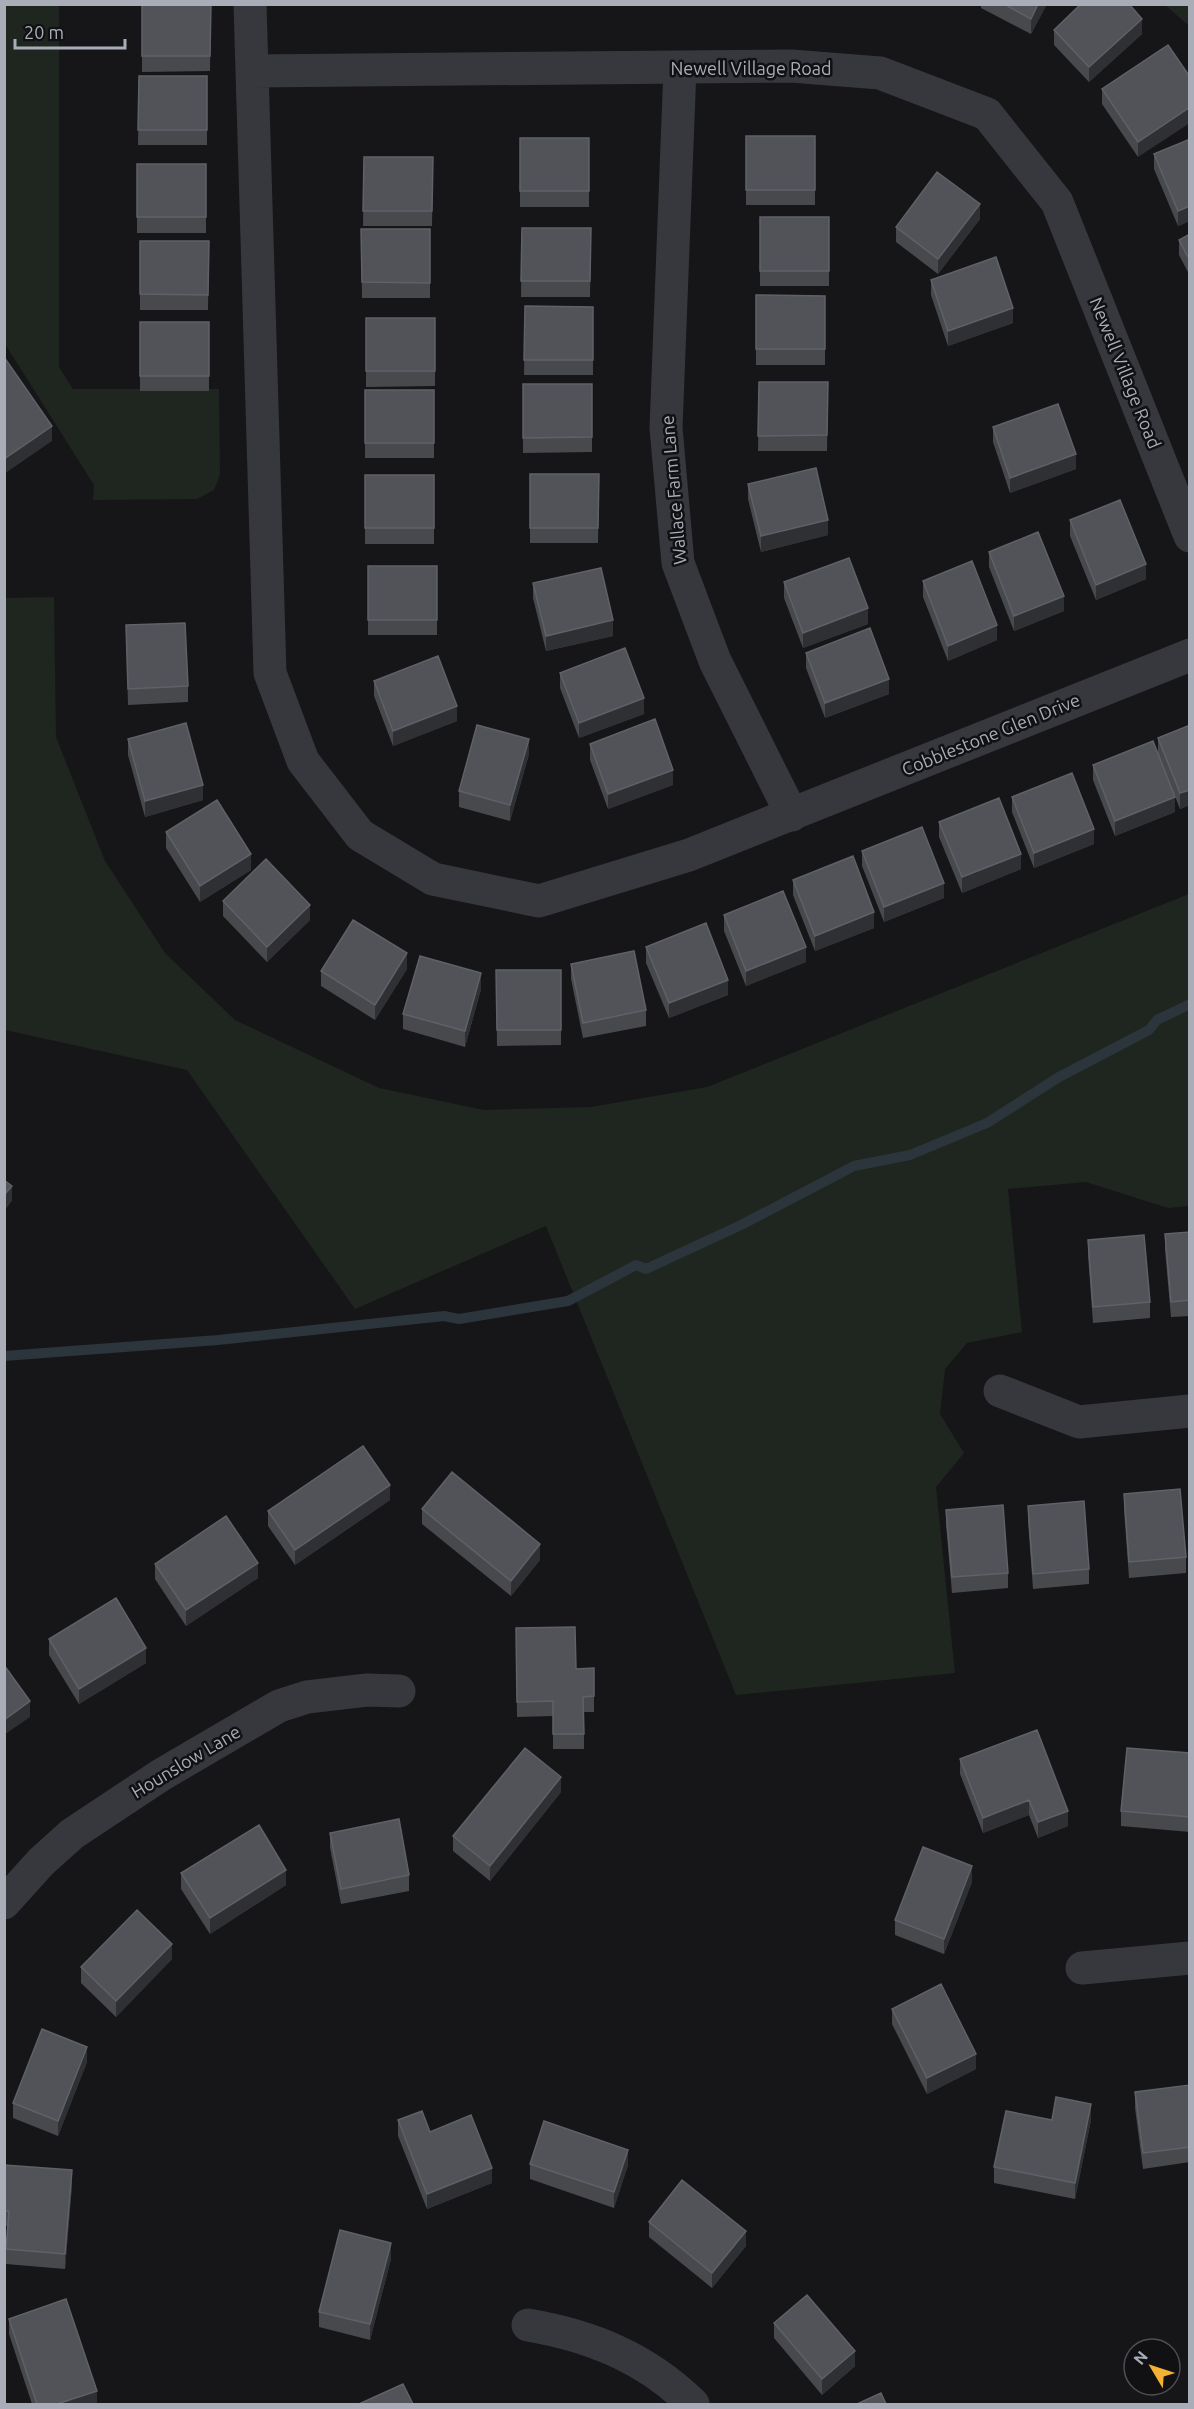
<svg xmlns="http://www.w3.org/2000/svg" width="1194" height="2409" font-family="Ubuntu,sans-serif">
<rect width="100%" height="100%" fill="#161618"/>
<path fill="#1e261f" d="M5,5H59V367L73,389H219L220,475L214,490L197,499L93,500L94,485L5,344Z
M1165,5H1189V26Z
M54,597L56,737L105,861L165,953L235,1020L379,1088L484,1110L591,1107L707,1087L1189,894V1206L1168,1208L1086,1182L1008,1189L1022,1332L967,1343L945,1369L940,1414L964,1453L936,1487L955,1673L736,1695L546,1226L355,1309L187,1070L5,1030V598Z"/>
<g fill="none" stroke-linecap="round" stroke-linejoin="round">
<path stroke="#2c353c" stroke-width="10" d="M4,1356L218,1340L444,1316L459,1319L568,1301L636,1265L646,1269L741,1225L854,1166L910,1155L987,1123L1059,1077L1149,1030L1157,1020L1190,1004"/>
<path stroke="#37383d" stroke-width="33" d="M250,4L270,673L303,761L360,835L433,879L539,901L689,855L1190,655
M680,68L666,428L678,563L715,661L792,815
M252,71L791,66L880,73L987,114L1057,202L1190,536
M1000,1391L1079,1422L1190,1411
M4,1903L41,1862L72,1834L161,1775L279,1706L307,1697L367,1690L399,1691
M1082,1968L1190,1958
M528,2325C592,2336 646,2358 693,2404"/>
</g>
<path fill="#47494d" d="M142,4H211L210,71L142,72Z
M981,4H1047L1031,34L981,8Z
M1054,30L1142,34L1089,82L1054,45Z
M1168,45L1138,157L1102,104V89Z
M139,76H207V145H138Z
M746,136H815V205H746Z
M520,138H589V207H520Z
M1190,139V221L1178,226L1154,169V154Z
M364,157H433L432,226H363Z
M137,164H206V233H137Z
M760,217H829V286H760Z
M980,219L938,274L896,242V227Z
M522,228H591L590,297H521Z
M361,229H430V298H362Z
M1190,234V276L1179,255V240Z
M140,241H209L208,310H140Z
M931,280L1013,323L948,346L931,295Z
M756,295L825,296V365H756Z
M525,306L593,307V375H524Z
M366,318H435V386L366,387Z
M140,322H209V391H140Z
M759,382H828L827,451H758Z
M523,384H592V452L523,453Z
M365,390H434V458H365Z
M993,427L1076,469L1010,493L993,442Z
M530,474H599L598,543H530Z
M365,475H434V544H365Z
M748,484L828,535L761,552L748,499Z
M1070,520L1146,579L1096,600L1070,536Z
M989,552L1064,611L1014,631L989,567Z
M368,566H437V635H368Z
M923,581L997,640L948,661L923,597Z
M784,582L868,624L803,648L784,598Z
M533,583L613,636L546,651L533,598Z
M126,625L188,686V702L128,705Z
M806,653L889,694L825,718L806,668Z
M560,673L644,714L579,738L560,688Z
M374,681L457,721L393,746L374,696Z
M1190,725V805L1180,809L1158,753V738Z
M128,739L203,800L145,817L128,755Z
M590,744L673,785L608,809L590,760Z
M529,754L510,821L459,807V791Z
M1093,765L1175,812L1115,836L1093,780Z
M1012,797L1094,844L1034,868L1012,812Z
M939,822L1021,869L962,893L939,837Z
M166,832L251,870L200,902L166,848Z
M862,851L944,898L884,922L862,866Z
M793,880L874,928L815,951L793,895Z
M223,901L310,920L267,962L223,916Z
M724,915L806,962L746,986L724,931Z
M646,947L728,995L669,1018L646,963Z
M571,964L646,1010V1026L583,1038L571,979Z
M407,969L375,1020L321,986V971Z
M496,970H561V1045L497,1046Z
M481,989L465,1047L403,1029V1014Z
M1190,1232V1316L1171,1317L1165,1250V1234Z
M1088,1240L1150,1302V1318L1093,1323L1088,1255Z
M1124,1494L1186,1557V1573L1129,1578L1124,1510Z
M390,1500L295,1565L268,1526V1511Z
M1028,1506L1089,1569V1584L1033,1589L1028,1521Z
M422,1509L540,1560L511,1596L422,1524Z
M946,1510L1008,1573V1588L952,1593L946,1525Z
M155,1564L258,1578L186,1626L155,1579Z
M516,1628L576,1669L594,1668V1712H584V1749H553V1716L517,1717Z
M49,1639L146,1663L79,1704L49,1655Z
M1037,1730L1068,1826L1038,1838L1029,1815L983,1833L960,1774V1759Z
M1190,1753V1832L1121,1826V1811Z
M561,1792L490,1881L453,1851V1836Z
M330,1833L409,1875V1891L341,1904L330,1848Z
M181,1873L286,1885L210,1934L181,1889Z
M972,1882L944,1954L895,1935V1920Z
M172,1959L116,2017L81,1983V1967Z
M892,2009L976,2069L927,2094L892,2024Z
M87,2062L58,2136L13,2118V2103Z
M1190,2085V2162L1143,2169L1135,2108V2092Z
M398,2120L430,2132L492,2183L427,2209L398,2136Z
M1052,2120H1091L1075,2199L994,2183V2167Z
M530,2164L628,2165L614,2208L530,2179Z
M4,2165L72,2185L65,2269L6,2264V2249L8,2226H4Z
M649,2222L746,2246L712,2288L649,2237Z
M391,2259L370,2340L319,2327V2312Z
M9,2319L97,2404H32L9,2334Z
M774,2323L855,2366L822,2395L774,2338Z"/>
<path fill="#2f3033" d="M1038,4H1047L1031,34V19Z
M1142,19V34L1089,82V67Z
M1190,107V123L1138,157V142Z
M980,204V219L938,274V259Z
M1190,206V221L1178,226V211Z
M1013,308V323L948,346V331Z
M52,426V441L4,474V459Z
M1076,454V469L1010,493V478Z
M828,520V535L761,552V536Z
M1146,564V579L1096,600V585Z
M1064,596V611L1014,631V616Z
M868,608V624L803,648V633Z
M613,620V636L546,651V636Z
M997,625V640L948,661V646Z
M889,679V694L825,718V703Z
M644,698V714L579,738V723Z
M457,706V721L393,746V731Z
M529,739V754L510,821V805Z
M673,770V785L608,809V794Z
M203,785V800L145,817V801Z
M1190,790V805L1180,809V793Z
M1175,797V812L1115,836V821Z
M1094,829V844L1034,868V853Z
M251,854V870L200,902V886Z
M1021,854V869L962,893V877Z
M944,883V898L884,922V907Z
M310,905V920L267,962V947Z
M874,912V928L815,951V936Z
M806,947V962L746,986V971Z
M407,953V969L375,1020V1005Z
M481,973V989L465,1047V1031Z
M728,980V995L669,1018V1003Z
M12,1186V1201L4,1211V1195Z
M390,1485V1500L295,1565V1550Z
M540,1544V1560L511,1596V1581Z
M258,1563V1578L186,1626V1610Z
M146,1648V1663L79,1704V1689Z
M30,1701V1717L4,1735V1720Z
M561,1777V1792L490,1881V1866Z
M1029,1800V1815L983,1833V1818Z
M1068,1811V1826L1038,1838V1822Z
M972,1866V1882L944,1954V1939Z
M286,1870V1885L210,1934V1918Z
M172,1944V1959L116,2017V2001Z
M87,2047V2062L58,2136V2121Z
M976,2054V2069L927,2094V2078Z
M1091,2104V2120L1075,2199V2183Z
M628,2150V2165L614,2208V2192Z
M492,2168V2183L427,2209V2194Z
M72,2170V2185L65,2269V2254Z
M746,2231V2246L712,2288V2273Z
M391,2243V2259L370,2340V2324Z
M855,2351V2366L822,2395V2379Z
M97,2391V2404H57Z"/>
<path fill="#525359" stroke="#5f6168" stroke-width="1.5" d="M142,4H211L210,56H142Z
M1004,4H1038L1031,19Z
M1081,4H1129L1142,19L1089,67L1054,30Z
M1168,45L1190,77V107L1138,142L1102,89Z
M139,76H207V130H138Z
M746,136H815V190H746Z
M520,138H589V191H520Z
M1190,139V206L1178,211L1154,154Z
M364,157H433L432,211H363Z
M137,164H206V217H137Z
M937,172L980,204L938,259L896,227Z
M760,217H829V271H760Z
M522,228H591L590,281H521Z
M361,229H430V283L362,282Z
M1190,234V261L1179,240Z
M140,241H209L208,295L140,294Z
M996,257L1013,308L948,331L931,280Z
M756,295L825,296V349H756Z
M525,306L593,307V360H524Z
M366,318H435V371H366Z
M140,322H209V376H140Z
M4,357L52,426L4,459Z
M759,382H828L827,435L758,436Z
M523,384H592V437L523,438Z
M365,390H434V443H365Z
M1058,404L1076,454L1010,478L993,427Z
M816,468L828,520L761,536L748,484Z
M530,474H599L598,528H530Z
M365,475H434V528H365Z
M1120,500L1146,564L1096,585L1070,520Z
M1038,532L1064,596L1014,616L989,552Z
M849,558L868,608L803,633L784,582Z
M972,561L997,625L948,646L923,581Z
M368,566H437V620H368Z
M601,568L613,620L546,636L533,583Z
M185,623L188,686L128,689L126,625Z
M870,628L889,679L825,703L806,653Z
M625,648L644,698L579,723L560,673Z
M438,656L457,706L393,731L374,681Z
M655,719L673,770L608,794L590,744Z
M186,723L203,785L145,801L128,739Z
M477,725L529,739L510,805L459,791Z
M1190,725V790L1180,793L1158,738Z
M1153,741L1175,797L1115,821L1093,765Z
M1072,773L1094,829L1034,853L1012,797Z
M999,798L1021,854L962,877L939,822Z
M217,800L251,854L200,886L166,832Z
M922,827L944,883L884,907L862,851Z
M853,856L874,912L815,936L793,880Z
M266,859L310,905L267,947L223,901Z
M783,891L806,947L746,971L724,915Z
M353,920L407,953L375,1005L321,971Z
M706,923L728,980L669,1003L646,947Z
M634,951L646,1010L583,1023L571,964Z
M420,956L481,973L465,1031L403,1014Z
M496,970H561V1030H497Z
M4,1180L12,1186L4,1195Z
M1190,1232V1300L1171,1302L1165,1234Z
M1144,1235L1150,1302L1093,1307L1088,1240Z
M363,1446L390,1485L295,1550L268,1511Z
M452,1472L540,1544L511,1581L422,1509Z
M1180,1489L1186,1557L1129,1562L1124,1494Z
M1084,1501L1089,1569L1033,1574L1028,1506Z
M1003,1505L1008,1573L952,1577L946,1510Z
M226,1516L258,1563L186,1610L155,1564Z
M116,1598L146,1648L79,1689L49,1639Z
M575,1627L576,1669L594,1668V1696L583,1697L584,1734H553V1701L517,1702L516,1628Z
M4,1665L30,1701L4,1720Z
M1037,1730L1068,1811L1038,1822L1029,1800L983,1818L960,1759Z
M525,1748L561,1777L490,1866L453,1836Z
M1127,1748L1190,1753V1817L1121,1811Z
M399,1819L409,1875L341,1889L330,1833Z
M259,1825L286,1870L210,1918L181,1873Z
M923,1847L972,1866L944,1939L895,1920Z
M137,1910L172,1944L116,2001L81,1967Z
M941,1984L976,2054L927,2078L892,2009Z
M42,2029L87,2047L58,2121L13,2103Z
M1190,2085V2147L1143,2153L1135,2092Z
M1056,2097L1091,2104L1075,2183L994,2167L1006,2111L1052,2120Z
M422,2111L430,2132L471,2115L492,2168L427,2194L398,2120Z
M544,2121L628,2150L614,2192L530,2164Z
M4,2165L72,2170L65,2254L6,2249L9,2211H4Z
M682,2180L746,2231L712,2273L649,2222Z
M340,2230L391,2243L370,2324L319,2312Z
M807,2295L855,2351L822,2379L774,2323Z
M66,2299L97,2391L57,2404H37L9,2319Z
M403,2384L413,2404H359Z
M881,2393L886,2404H857Z"/>
<g text-anchor="middle" stroke-width="5" stroke-linejoin="round" paint-order="stroke">
<g font-size="18" fill="#a8adb8" stroke="#111113">
<text x="751" y="75">Newell Village Road</text>
<text transform="translate(1125 373) rotate(68)" y="6">Newell Village Road</text>
<text transform="translate(674 490) rotate(-95)" y="6">Wallace Farm Lane</text>
<text transform="translate(991 735) rotate(-22)" y="6">Cobblestone Glen Drive</text>
<text transform="translate(186 1762) rotate(-31)" y="6">Hounslow Lane</text>
</g>
</g>
<rect width="1194" height="2409" fill="none" stroke="#a8adb8" stroke-width="12"/>
<g transform="translate(1152 2367) rotate(309)"><circle r="28" fill="#111113" stroke="#4d4f55" stroke-width="1.5"/>
<path d="M0-4.5L10 22L0 15L-10 22Z" fill="#f2b134"/>
<text y="-9" font-size="16" font-weight="bold" text-anchor="middle" fill="#a8adb8">N</text>
</g>
<path d="M15 39v9h110v-9" fill="none" stroke="#a8adb8" stroke-width="3"/>
<text x="24" y="39" font-size="18" fill="#a8adb8" stroke="#111113" stroke-width="4.5" paint-order="stroke">20 m</text>
</svg>
